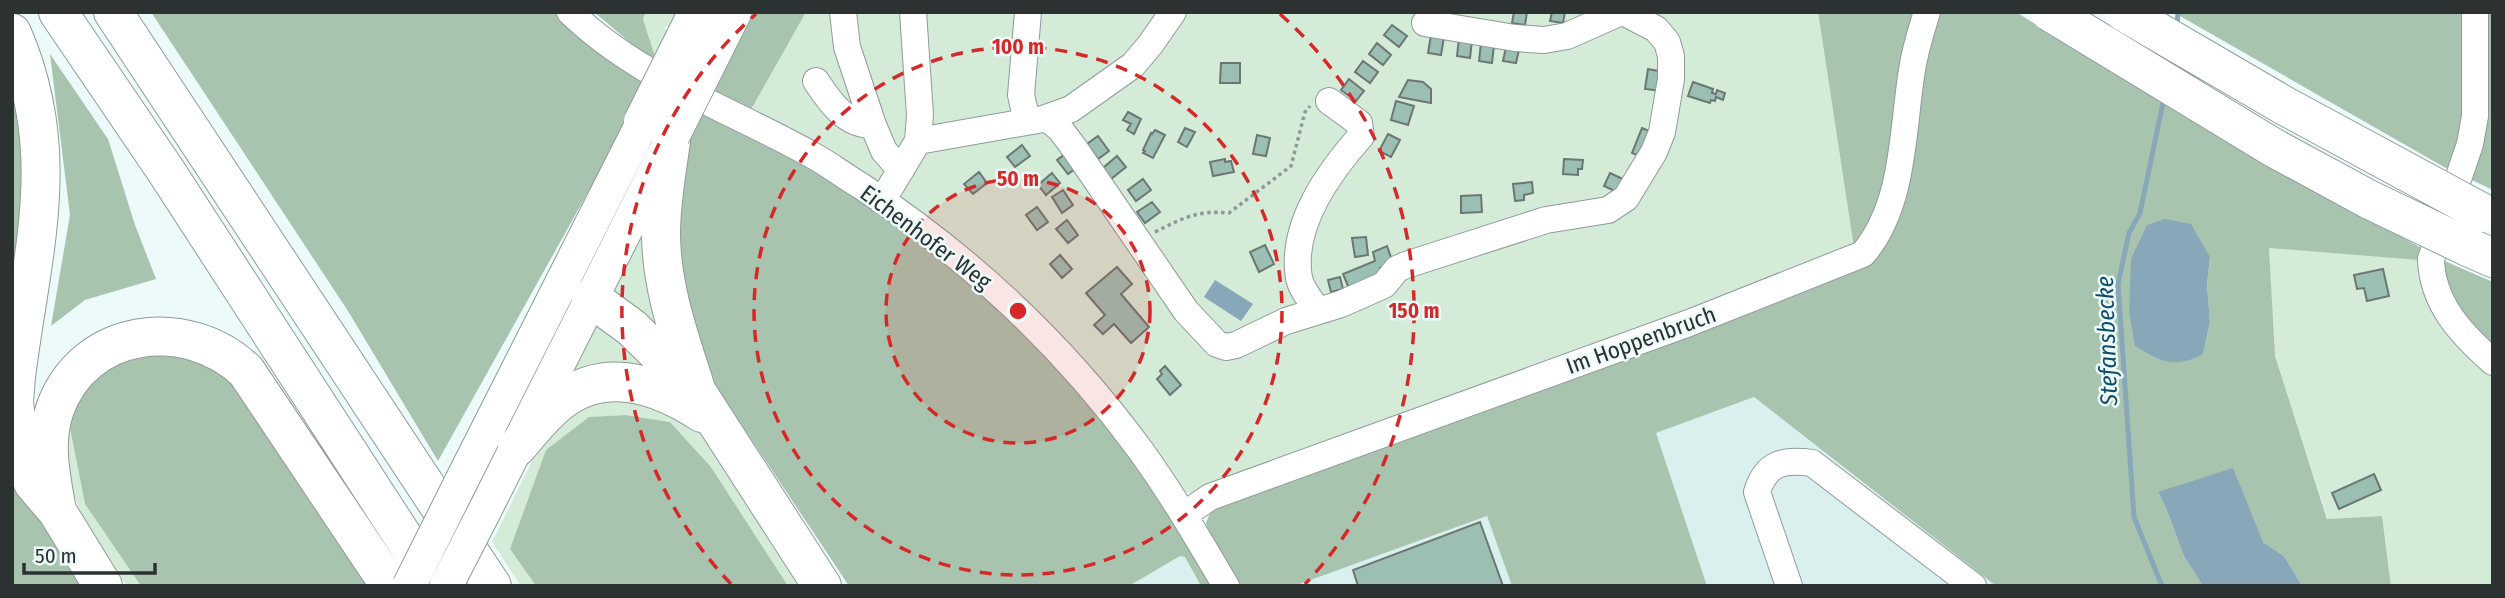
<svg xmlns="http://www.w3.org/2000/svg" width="2505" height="598" font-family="'Fira Sans Condensed',sans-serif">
<rect width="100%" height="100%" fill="#ecfaf9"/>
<path fill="#d9f0ef" d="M1754,397L1996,586H1707L1656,433Z
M1487,516L1512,586H1294Z
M1180,556L1185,557L1201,586H1129Z"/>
<path fill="#d4ebd8" d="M646,12H686L677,33L666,26L664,29L673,33L658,66L643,19Z
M806,12H1818L1854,248L1195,494L1182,491L749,113Z
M649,208L667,333L604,298Z
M2269,247L2418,259L2465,341L2493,375V586H2391L2382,516L2328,519L2274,355Z
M598,311L670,377L566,387Z
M649,393L710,439L804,586H788L711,467L670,422L625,415L589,417L510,549L536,586H521L492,542L541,443L588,399Z
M69,423L85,504L141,586H127C105,552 68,504 67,462C66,449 69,436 69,423Z"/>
<path fill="#a9c4ae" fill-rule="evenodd" d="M151,12H563L650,81L438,461L348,311Z
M594,12H646L643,19L658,66Z
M749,12H806L749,113L709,93Z
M1818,12H2016L2163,103L2423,249L2420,260L2269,248L2275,356L2327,519L2382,516L2391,586H2302L2284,556L2263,542L2158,492C2170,513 2175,535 2184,556C2189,566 2197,574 2202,586H1996L1754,397L1656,433L1707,586H1512L1487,516L1294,586H1241L1207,529L1206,523L1212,508L1854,248ZM2210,257L2207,285L2210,322L2203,354L2129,312L2131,287Z
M2173,12H2493V190L2444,167Z
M12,49L36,165L12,343Z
M50,54L108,139L135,225L156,279L85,300L51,326L70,215Z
M701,109L855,191L1017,320L1138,460L1215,586H1201L1185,557L1180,556L1129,586H849L714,383L695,347L686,312L675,204L684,157Z
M2440,259L2493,282V358L2440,280Z
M143,353L193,354L238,384L375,586H141L85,504L69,423L76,406L93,380L117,361Z
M625,415L670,422L711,467L788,586H536L510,549L546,450L589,417Z
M12,441L85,586H12Z"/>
<path fill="#88a7b9" d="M2165,219L2191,224L2210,257L2207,285L2210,322L2203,354C2175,369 2161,362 2135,346L2129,312L2131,259L2147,225Z
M1215,280L1253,304L1241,321L1204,297Z
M2233,468L2263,542L2284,556L2302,586H2202C2197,574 2189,566 2184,556C2175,535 2170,513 2158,492Z"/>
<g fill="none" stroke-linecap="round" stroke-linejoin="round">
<path stroke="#88a7b9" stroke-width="5" d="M2177,27L2178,12
M2162,586L2134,517L2118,284L2129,233L2140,213L2164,98"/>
</g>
<path fill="#9bbfb2" stroke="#6c7773" stroke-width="2" d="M1514,12H1527L1525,25L1512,23Z
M1552,12H1565L1563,23L1550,21Z
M1392,25L1407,36L1399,47L1384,35Z
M1431,35L1444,37L1441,55L1428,53Z
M1459,38L1472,40L1470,58L1457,56Z
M1377,43L1391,55L1383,65L1369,54Z
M1481,43L1494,45L1492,63L1479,61Z
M1507,43L1520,45L1516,63L1503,61Z
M1363,61L1378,72L1370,83L1355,72Z
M1221,63H1240V83H1220Z
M1648,69L1664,72L1661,91L1645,89Z
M1349,79L1364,91L1356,101L1341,90Z
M1408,80L1423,82L1431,89V103L1399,97Z
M1693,82L1713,89L1712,93L1716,94L1717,90L1725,93L1723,100L1716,97L1715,101L1711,100L1710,103L1688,96Z
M1396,101L1414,106L1408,125L1391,120Z
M1128,112L1141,119L1134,134L1127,130L1131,124L1123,120Z
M1185,128L1195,132L1187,147L1178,142Z
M1642,128L1654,133L1644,158L1632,153Z
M1155,130L1165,135L1153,158L1143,153L1145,151L1143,150L1151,133L1152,134Z
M1388,134L1400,140L1391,157L1379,151Z
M1257,135L1270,138L1266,156L1253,154Z
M1098,136L1109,151L1098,159L1087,144Z
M1022,145L1030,156L1015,167L1007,157Z
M1068,152L1079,166L1068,174L1057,160Z
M1117,156L1126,167L1111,179L1103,168Z
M1225,159V162L1231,161L1234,172L1213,176L1210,162Z
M1564,159L1583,160L1582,169H1578V175L1563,174Z
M979,172L987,183L973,194L964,184Z
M1052,173L1060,183L1046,195L1038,185Z
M1610,173L1625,180L1619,193L1604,186Z
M1143,179L1151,190L1136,201L1128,190Z
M1532,182L1533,193L1524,195V200L1515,201L1513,184Z
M1063,190L1073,205L1062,213L1052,197Z
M1481,195L1482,212L1461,213V196Z
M1152,202L1160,212L1145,223L1137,212Z
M1037,207L1048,222L1037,230L1026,215Z
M1067,220L1078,235L1068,243L1056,229Z
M1366,237L1368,255L1355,257L1352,238Z
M1265,245L1274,264L1259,272L1250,252Z
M1387,246L1393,263L1380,268L1381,273L1350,291L1343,274L1375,261L1373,252Z
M1060,255L1072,269L1062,278L1050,264Z
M1117,267L1132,284L1121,294L1149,327L1131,343L1114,324L1103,334L1094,325L1105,315L1086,293Z
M2383,269L2389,296L2367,301L2364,288L2357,289L2354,275Z
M1340,277L1343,289L1331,292L1328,280Z
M1165,366L1181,385L1170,395L1157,379L1162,374L1160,371Z
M2374,474L2381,490L2339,509L2332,493Z
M1480,522L1503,586H1358L1353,570Z"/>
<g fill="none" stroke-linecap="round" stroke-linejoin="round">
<g stroke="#8e9b9a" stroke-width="28">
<path id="minor" d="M570,12C638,78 730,109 812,155C829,164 844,176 861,186C969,257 1064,346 1141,451C1172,494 1199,540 1226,586
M843,12L847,47L873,125L884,151L901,170
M2475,12V116L2470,144L2431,259C2432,303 2461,334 2493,362
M1425,23L1515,38L1544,40L1567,36L1621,12
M816,81C830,102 845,125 873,125
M1047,118L1060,129L1075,149L1186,311L1217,344L1226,347L1236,345L1286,321L1341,304L1384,285L1397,269L1406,265L1546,220L1608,210L1626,198L1654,152L1662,132L1671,79V56L1667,42L1656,29L1623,12
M1027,121L1021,95L1028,12
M918,141L1043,119L1071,109L1133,65L1150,45L1173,12
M882,201L918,141L920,115L913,12
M1318,311C1312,302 1301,289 1299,278C1290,225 1329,172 1361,136L1359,123L1329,101
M1184,515L1210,497L1689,323L1863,254C1905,204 1902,131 1912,70C1915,50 1921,31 1927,12
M1789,586L1757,492C1766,463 1783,459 1812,463L1973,586"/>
</g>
<g stroke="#8e9b9a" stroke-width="35">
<path id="major" d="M715,52L735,12
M463,478L643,122
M485,510L664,154"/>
</g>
<g stroke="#8e9b9a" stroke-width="40">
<path id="highway" d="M58,12L166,171L435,586
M113,12L492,586
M12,33C65,154 31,255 16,377L14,402L18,437L33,483L57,511L103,586
M685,38L698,12
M671,141C667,171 661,202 661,233C661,286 679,336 695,386
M2468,247L2493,258
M591,298L632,328L697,392L822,586
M517,447C531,431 544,413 562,400C607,366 659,385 702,413
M57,511C51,476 43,443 55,409C84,327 187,315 246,371L390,586"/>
</g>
<path stroke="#8f9898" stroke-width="3.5" stroke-dasharray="3.5 3.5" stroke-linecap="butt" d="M1155,232C1183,218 1197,210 1229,213L1291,166L1305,112L1310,106"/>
<use href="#minor" stroke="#fff" stroke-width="26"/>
<use href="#major" stroke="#fff" stroke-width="33"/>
<use href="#highway" stroke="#fff" stroke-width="38"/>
<g stroke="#8e9b9a" stroke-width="35" stroke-linecap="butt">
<path id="major-bridge" d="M673,136L715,52
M409,586L463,478
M446,586L485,510"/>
</g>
<g stroke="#8e9b9a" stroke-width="40" stroke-linecap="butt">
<path id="highway-bridge" d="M2050,12L2274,148L2370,200L2468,247
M2124,12L2285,106L2483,213
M643,122L685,38"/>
</g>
<use href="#major-bridge" stroke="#fff" stroke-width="33"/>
<use href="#highway-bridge" stroke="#fff" stroke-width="38"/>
</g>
<circle cx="1018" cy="311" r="132" fill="#d62828" fill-opacity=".12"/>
<g fill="none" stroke="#d62828" stroke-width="3.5" stroke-dasharray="12 9">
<circle cx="1018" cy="311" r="132"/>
<circle cx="1018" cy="311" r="264"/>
<path d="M731 584A396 396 0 0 1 756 14M1280 14A396 396 0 0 1 1305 584"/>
</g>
<g text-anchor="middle" stroke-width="5" stroke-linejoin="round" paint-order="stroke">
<g font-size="23" fill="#2c3131" stroke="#ecfaf9">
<text transform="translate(926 237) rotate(37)" y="8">Eichenhofer Weg</text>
<text transform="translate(1641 340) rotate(-20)" y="8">Im Hoppenbruch</text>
</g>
<g font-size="24" font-style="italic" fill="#104b66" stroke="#ecfaf9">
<text transform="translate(2107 341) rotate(-92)" y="8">Stefansbecke</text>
</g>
</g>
<circle cx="1018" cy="311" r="10" fill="#d62828" stroke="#ecfaf9" stroke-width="3.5"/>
<g font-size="21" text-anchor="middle" font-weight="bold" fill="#d62828" stroke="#ecfaf9" stroke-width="5" stroke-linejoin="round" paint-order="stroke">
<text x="1018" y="54">100 m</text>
<text x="1018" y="186">50 m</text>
<text x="1414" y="318">150 m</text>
</g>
<rect width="2505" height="598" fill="none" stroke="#2c3131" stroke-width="28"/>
<path d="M24 563v10h131v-10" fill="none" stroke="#2c3131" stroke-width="3.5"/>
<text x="35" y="563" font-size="21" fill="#2c3131" stroke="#ecfaf9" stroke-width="5" paint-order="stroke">50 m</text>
</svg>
